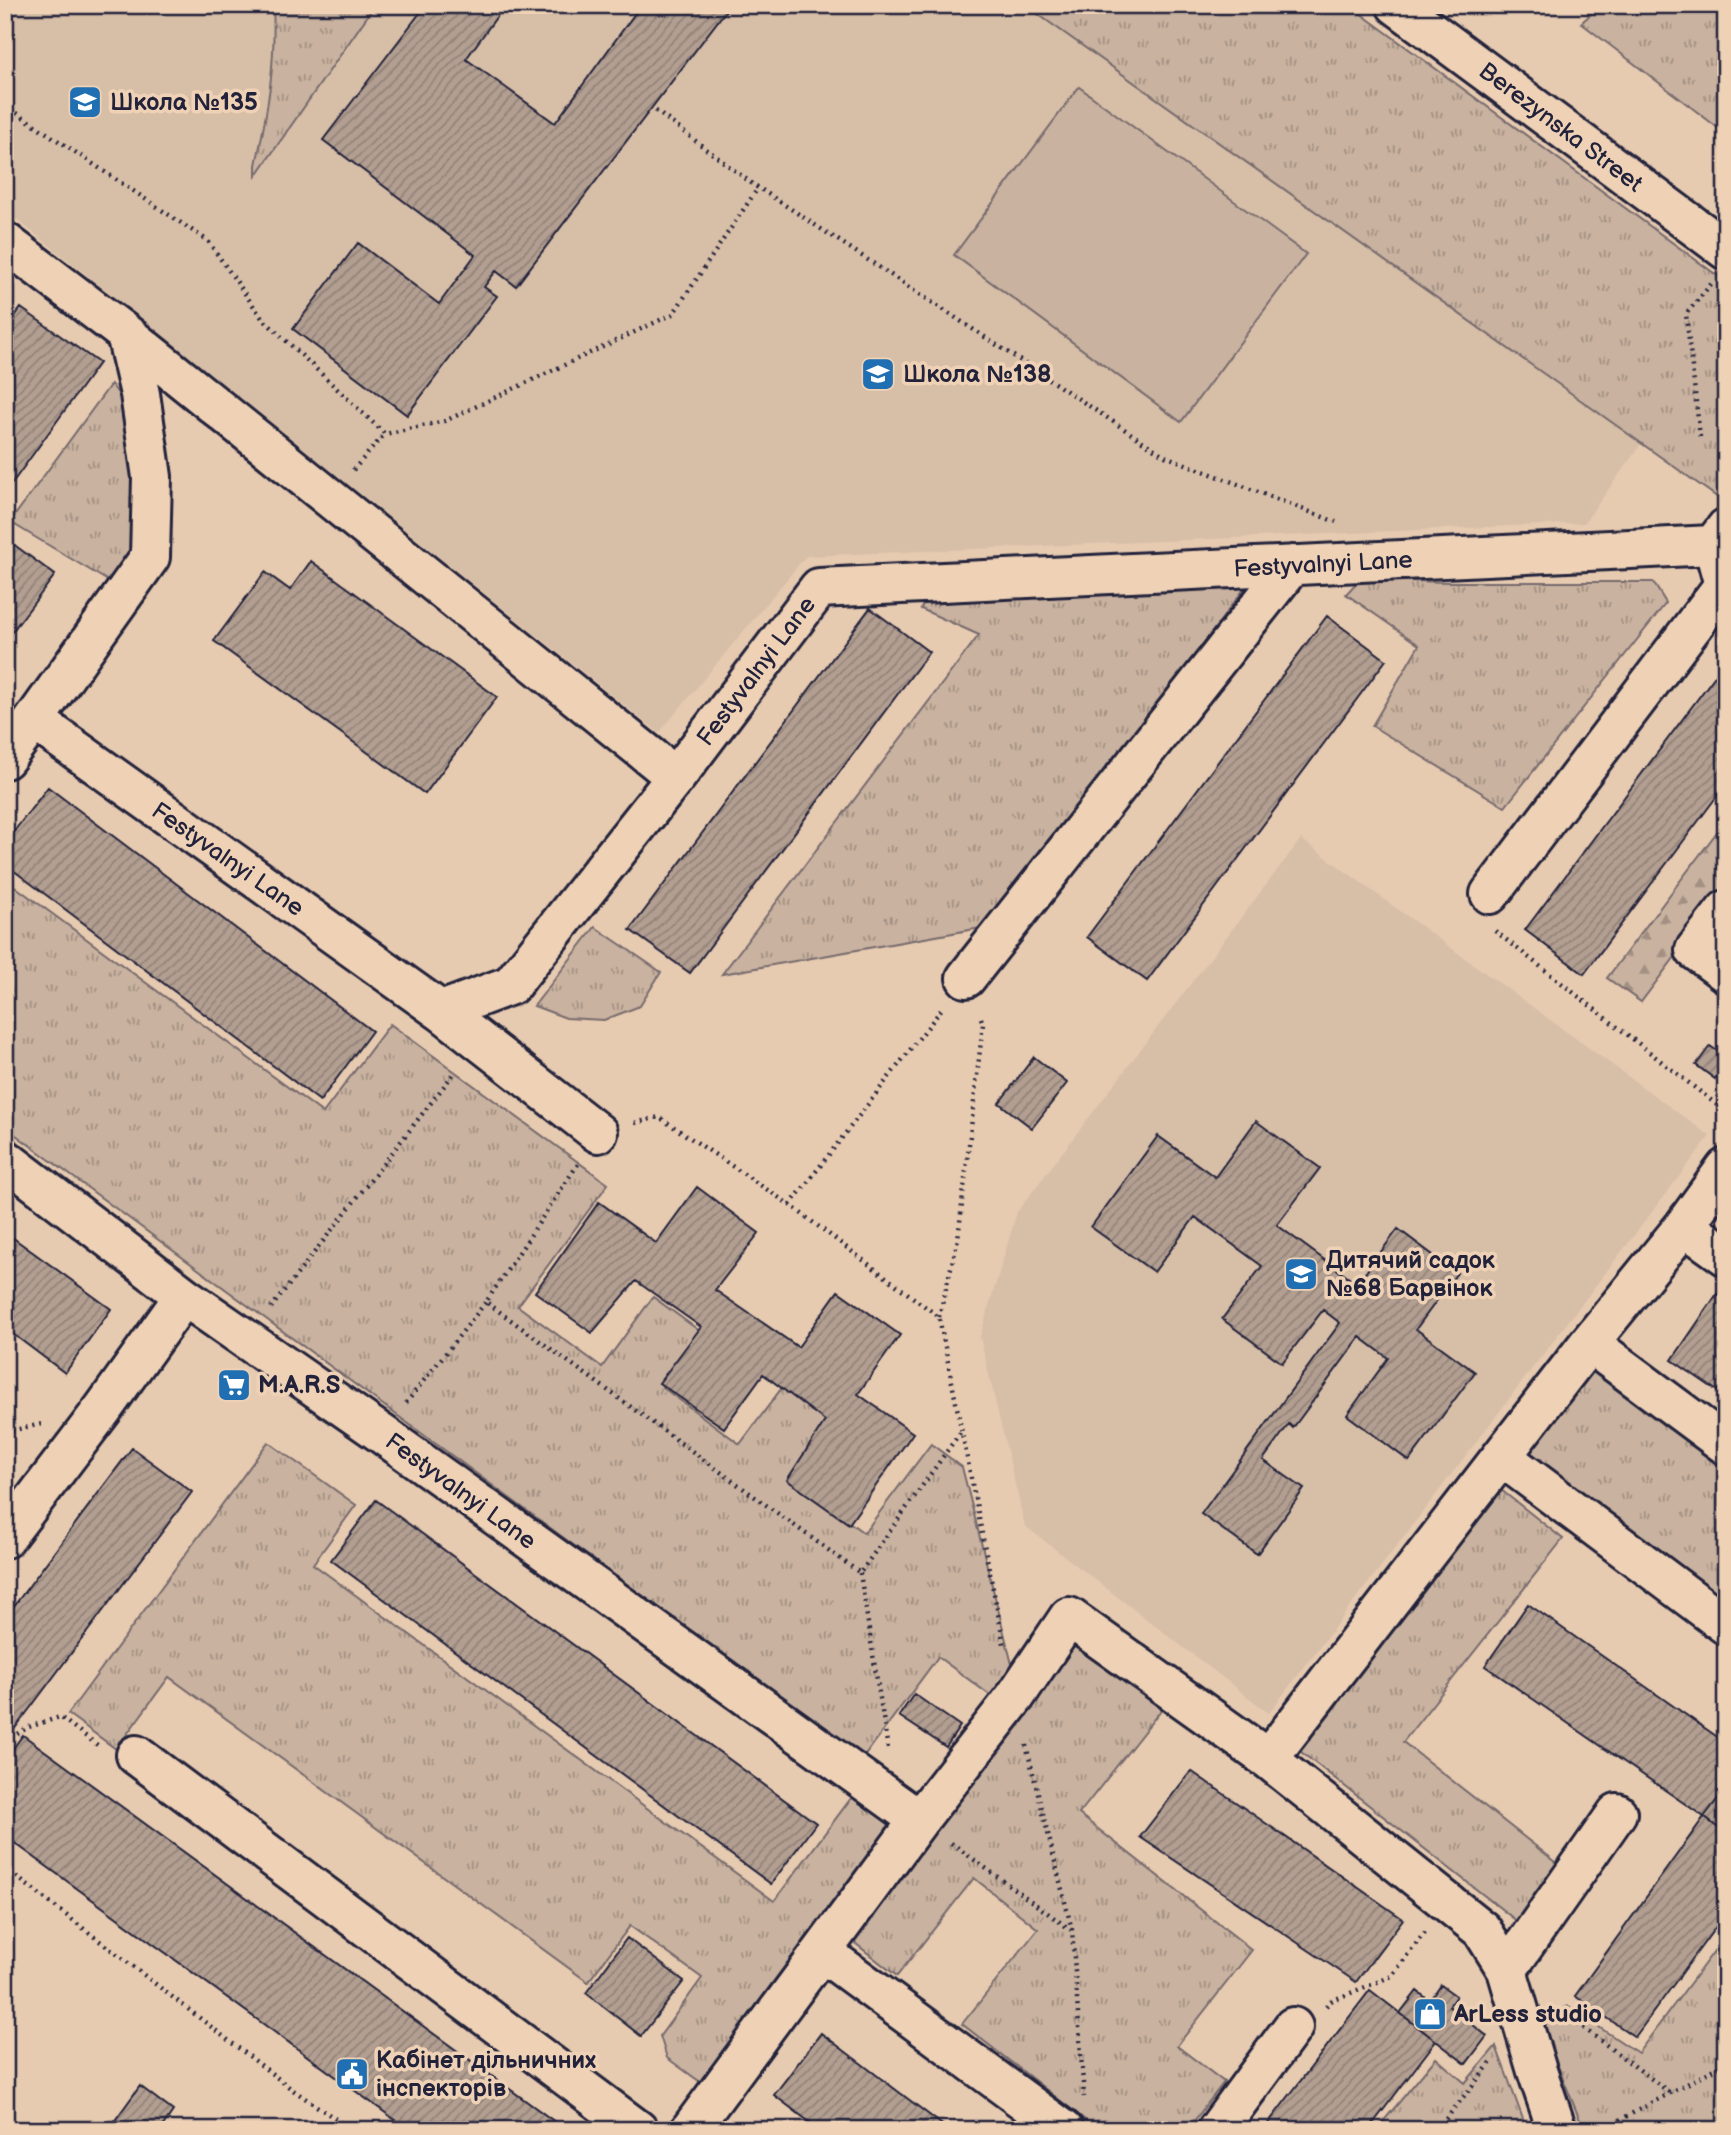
<svg xmlns="http://www.w3.org/2000/svg" width="1731" height="2135" font-family="'Balsamiq Sans',sans-serif">
<defs>
<pattern id="grass-tufts" width="24" height="20" patternUnits="userSpaceOnUse" patternTransform="scale(1.75)"><rect width="24" height="20" fill="#c9b29f"/><path d="M3 7l-1-3M5 7V3M7 7l1-3M15 17l-1-3M17 17v-4M19 17l1-3" fill="none" stroke="#a39083"/></pattern>
<pattern id="forest-firs" width="22" height="20" patternUnits="userSpaceOnUse" patternTransform="scale(1.75)"><rect width="22" height="20" fill="#c9b29f"/><path d="M5 1l3.5 6h-7zM16 11l3.5 6h-7z" fill="#a39083"/></pattern>
<pattern id="building-hatch" width="6" height="6" patternUnits="userSpaceOnUse" patternTransform="scale(1.75)"><rect width="6" height="6" fill="#b39f91"/><path d="M-1 1l2-2M0 6l6-6M5 7l2-2" fill="none" stroke="#918178"/></pattern>
</defs>
<rect width="100%" height="100%" fill="#e7cbb1"/>
<filter id="ink" filterUnits="userSpaceOnUse"><feTurbulence type="fractalNoise" baseFrequency=".0143" numOctaves="2"/><feDisplacementMap in="SourceGraphic" scale="14" xChannelSelector="R" yChannelSelector="G"/><feConvolveMatrix kernelMatrix="1 2 1 2 8 2 1 2 1" color-interpolation-filters="sRGB"/></filter>
<g filter="url(#ink)">
<path fill="#d7bea7" d="M5,5H1025L1642,443L1584,523L806,556L659,733L5,210Z
M1301,839L1710,1136L1269,1713L1025,1526L980,1337L1017,1212Z"/>
<path fill="url(#grass-tufts)" stroke="#766a6d" stroke-width="2" d="M273,5H375L256,176V165C268,109 276,62 273,5Z
M1025,5H1349L1726,282V499L1724,502Z
M1601,5H1726V134L1581,23Z
M111,384L130,410L136,546L113,584L10,522Z
M1359,580L1451,582H1653L1666,603L1505,807L1372,726L1419,645L1346,594Z
M1247,585L992,926L722,974L979,635L921,609L925,598Z
M5,879L323,1113L390,1024L608,1184L518,1306L602,1367L653,1297L701,1332L662,1387L740,1444L784,1385L831,1420L789,1478L864,1533L931,1444L962,1467L1014,1672L994,1698L938,1657L863,1758L5,1127Z
M595,927L661,972L640,1006L604,1020L566,1018L534,1006Z
M1591,1358L1726,1457V1602L1519,1453Z
M268,1442L356,1505L313,1564L774,1901L852,1797L895,1829L706,2086L667,2058L660,2036L702,1978L630,1926L588,1982L169,1677L116,1749L68,1714Z
M1496,1486L1563,1539L1403,1742L1561,1866L1518,1922L1296,1748Z
M1083,1635L1168,1701L1079,1814L1252,1950L1177,2046L1224,2082L1187,2130H1098L962,2024L1038,1929L974,1878L897,1976L846,1936Z
M1726,1935V2130H1584L1542,2027L1567,2006L1638,2053Z
M1496,2046L1527,2130H1376L1436,2058L1465,2083Z"/>
<path fill="url(#forest-firs)" stroke="#766a6d" stroke-width="2" d="M1726,820V889L1641,1002L1607,978Z"/>
<path fill="#c9b29f" stroke="#766a6d" stroke-width="2" d="M1079,87L1306,254L1181,422L954,255Z"/>
<path fill="url(#building-hatch)" stroke="#22223b" stroke-width="2" d="M426,5H505L466,59L555,123L641,5H730L516,286L496,271L484,287L497,296L407,415L293,329L358,243L439,304L475,255L323,140Z
M21,308L99,363L5,493V330Z
M5,538L55,575L5,641Z
M311,561L497,697L425,794L214,641L265,572L290,590Z
M870,608L929,652L690,973L630,930Z
M1327,616L1386,660L1147,981L1087,937Z
M1726,661V784L1584,974L1525,930Z
M48,787L372,1031L320,1101L5,864V843Z
M1710,1046L1726,1057V1064L1715,1079L1696,1065Z
M1034,1057L1067,1083L1032,1128L999,1103Z
M1256,1121L1320,1168L1277,1225L1357,1284L1398,1229L1457,1273L1416,1329L1475,1372L1409,1461L1347,1415L1388,1358L1360,1337L1293,1428L1289,1424L1263,1460L1304,1489L1257,1554L1201,1514L1340,1323L1323,1310L1282,1363L1222,1319L1262,1266L1195,1217L1154,1272L1091,1227L1158,1136L1215,1177Z
M697,1187L759,1233L715,1290L798,1347L838,1291L900,1335L858,1394L913,1433L849,1524L787,1480L825,1421L763,1374L724,1428L659,1383L701,1327L636,1281L592,1333L535,1292L599,1202L656,1243Z
M5,1232L111,1309L65,1373L5,1328Z
M1717,1294L1726,1300V1397L1672,1360Z
M132,1448L192,1492L10,1735L5,1732V1618Z
M376,1500L816,1823L771,1884L331,1560Z
M1528,1604L1726,1743V1788L1704,1817L1485,1666Z
M914,1694L960,1726L946,1747L899,1716Z
M23,1735L566,2130H409L5,1836V1759Z
M1191,1771L1403,1919L1356,1982L1140,1837Z
M1726,1788V1834L1704,1817Z
M1704,1817L1726,1834V1913L1635,2037L1575,1996Z
M627,1938L684,1981L641,2036L586,1993Z
M1441,1985L1456,1996L1449,2006L1487,2036L1466,2064L1400,2013L1417,1991L1430,2001Z
M1370,1990L1436,2041L1368,2130H1263Z
M821,2033L949,2130H820L774,2095Z
M140,2086L173,2111L160,2130H108Z"/>
<g fill="none" stroke-linecap="round" stroke-linejoin="round">
<g stroke="#22223b" stroke-width="44">
<path id="minor" d="M1396,5L1726,250
M5,242L126,334L140,394L152,477L150,557L34,720
M126,334L676,777
M5,759L34,720L441,1011L598,1133
M1490,894L1724,585L1713,545
M1726,910L1695,950L1726,973
M966,978L1292,565
M441,1011L511,985L676,777L819,588L1713,545L1726,528
M5,1159L184,1296L382,1434L919,1820
M1684,1226L1726,1256
M1589,1343L1726,1445
M1502,1457L1726,1625
M5,1538L103,1409L184,1296
M136,1755L638,2130
M1268,1759L1589,1343L1684,1226L1726,1168
M822,1952L1064,2130
M1507,1970L1617,1813
M690,2130L919,1820L1015,1697L1069,1617L1268,1759L1482,1930L1507,1970L1537,2071L1557,2130
M1217,2130L1293,2027"/>
</g>
<path stroke="#22223b" stroke-width="4.5" stroke-dasharray="2 5" stroke-linecap="butt" d="M5,105L208,241L262,318L385,434L445,421L673,314L758,188L652,108
M756,186L1165,456L1336,522
M1700,437L1686,314L1712,283
M353,470L385,434
M1495,931L1726,1112
M635,1123L659,1117L790,1205L939,1317L1004,1644
M578,1164L486,1302L860,1573L962,1430
M790,1205L944,1006
M271,1308L455,1072
M939,1317L958,1239L983,1024L980,1015
M406,1403L486,1302
M5,1432L42,1424
M860,1573L888,1749
M5,1741L29,1727L60,1717L100,1747
M1026,1745L1072,1930L1084,2097
M951,1843L1071,1930
M5,1868L293,2090L352,2130
M1326,2006L1331,2001L1392,1976L1425,1932
M1561,2011L1669,2092
M1437,2130L1493,2060
M1601,2130L1726,2063"/>
<use href="#minor" stroke="#efd2b6" stroke-width="38"/>
</g>
</g>
<defs>
<g id="school-square" transform="scale(1.75)"><rect x="-9" y="-9" width="18" height="18" rx="4" fill="#1f6fb2" stroke="#efd2b6"/><path d="M0-5L7-2L0 1L-7-2ZM-4 1L0 2.5L4 1V4Q0 6-4 4Z" fill="#fff"/></g>
<g id="supermarket-square" transform="scale(1.75)"><rect x="-9" y="-9" width="18" height="18" rx="4" fill="#1f6fb2" stroke="#efd2b6"/><path d="M-6-5.5h2.5l.6 2H6L4.5 2H-2.5L-4.4-4H-6ZM-1.5 3.2a1.3 1.3 0 1 0 .1 0ZM3 3.2a1.3 1.3 0 1 0 .1 0Z" fill="#fff"/></g>
<g id="shop-square" transform="scale(1.75)"><rect x="-9" y="-9" width="18" height="18" rx="4" fill="#1f6fb2" stroke="#efd2b6"/><path d="M-5-2.5h2.3a2.7 3.5 0 0 1 5.4 0H5L5.5 6h-11ZM-1.5-2.5h3a1.5 2.3 0 0 0-3 0Z" fill="#fff"/></g>
<g id="civic-square" transform="scale(1.75)"><rect x="-9" y="-9" width="18" height="18" rx="4" fill="#1f6fb2" stroke="#efd2b6"/><path d="M-.6-6.5H3V-4.5H.6V-3L4-1V1h2V6H-6V1h2V-1L-.6-3ZM-1.2 2.5V6h2.4V2.5Z" fill="#fff"/></g>
</defs>
<g fill-rule="evenodd">
<use href="#school-square" x="85" y="102"/>
<use href="#school-square" x="878" y="374"/>
<use href="#school-square" x="1301" y="1274"/>
<use href="#supermarket-square" x="234" y="1385"/>
<use href="#shop-square" x="1430" y="2014"/>
<use href="#civic-square" x="352" y="2074"/>
</g>
<g text-anchor="middle" stroke-width="7" stroke-linejoin="round" paint-order="stroke">
<g font-size="24" font-weight="bold" fill="#22223b" stroke="#efd2b6" text-anchor="start">
<text x="110" y="110">Школа №135</text>
<text x="903" y="382">Школа №138</text>
<text x="1326" y="1268">Дитячий садок<tspan x="1326" dy="28">№68 Барвінок</tspan></text>
<text x="258" y="1393">M.A.R.S</text>
<text x="1454" y="2022">ArLess studio</text>
<text x="376" y="2068">Кабінет дільничних<tspan x="376" dy="28">інспекторів</tspan></text>
</g>
<g font-size="24" fill="#22223b" stroke="#efd2b6">
<text transform="translate(1561 127) rotate(37)" y="8">Berezynska Street</text>
<text transform="translate(1323 564) rotate(-3)" y="8">Festyvalnyi Lane</text>
<text transform="translate(756 671) rotate(-53)" y="8">Festyvalnyi Lane</text>
<text transform="translate(228 859) rotate(35)" y="8">Festyvalnyi Lane</text>
<text transform="translate(461 1491) rotate(36)" y="8">Festyvalnyi Lane</text>
</g>
</g>
<rect width="1731" height="2135" fill="none" stroke="#efd2b6" stroke-width="28"/>
<rect x="14" y="14" width="1703" height="2107" fill="none" stroke="#22223b" stroke-width="2.5" filter="url(#ink)"/>
</svg>
